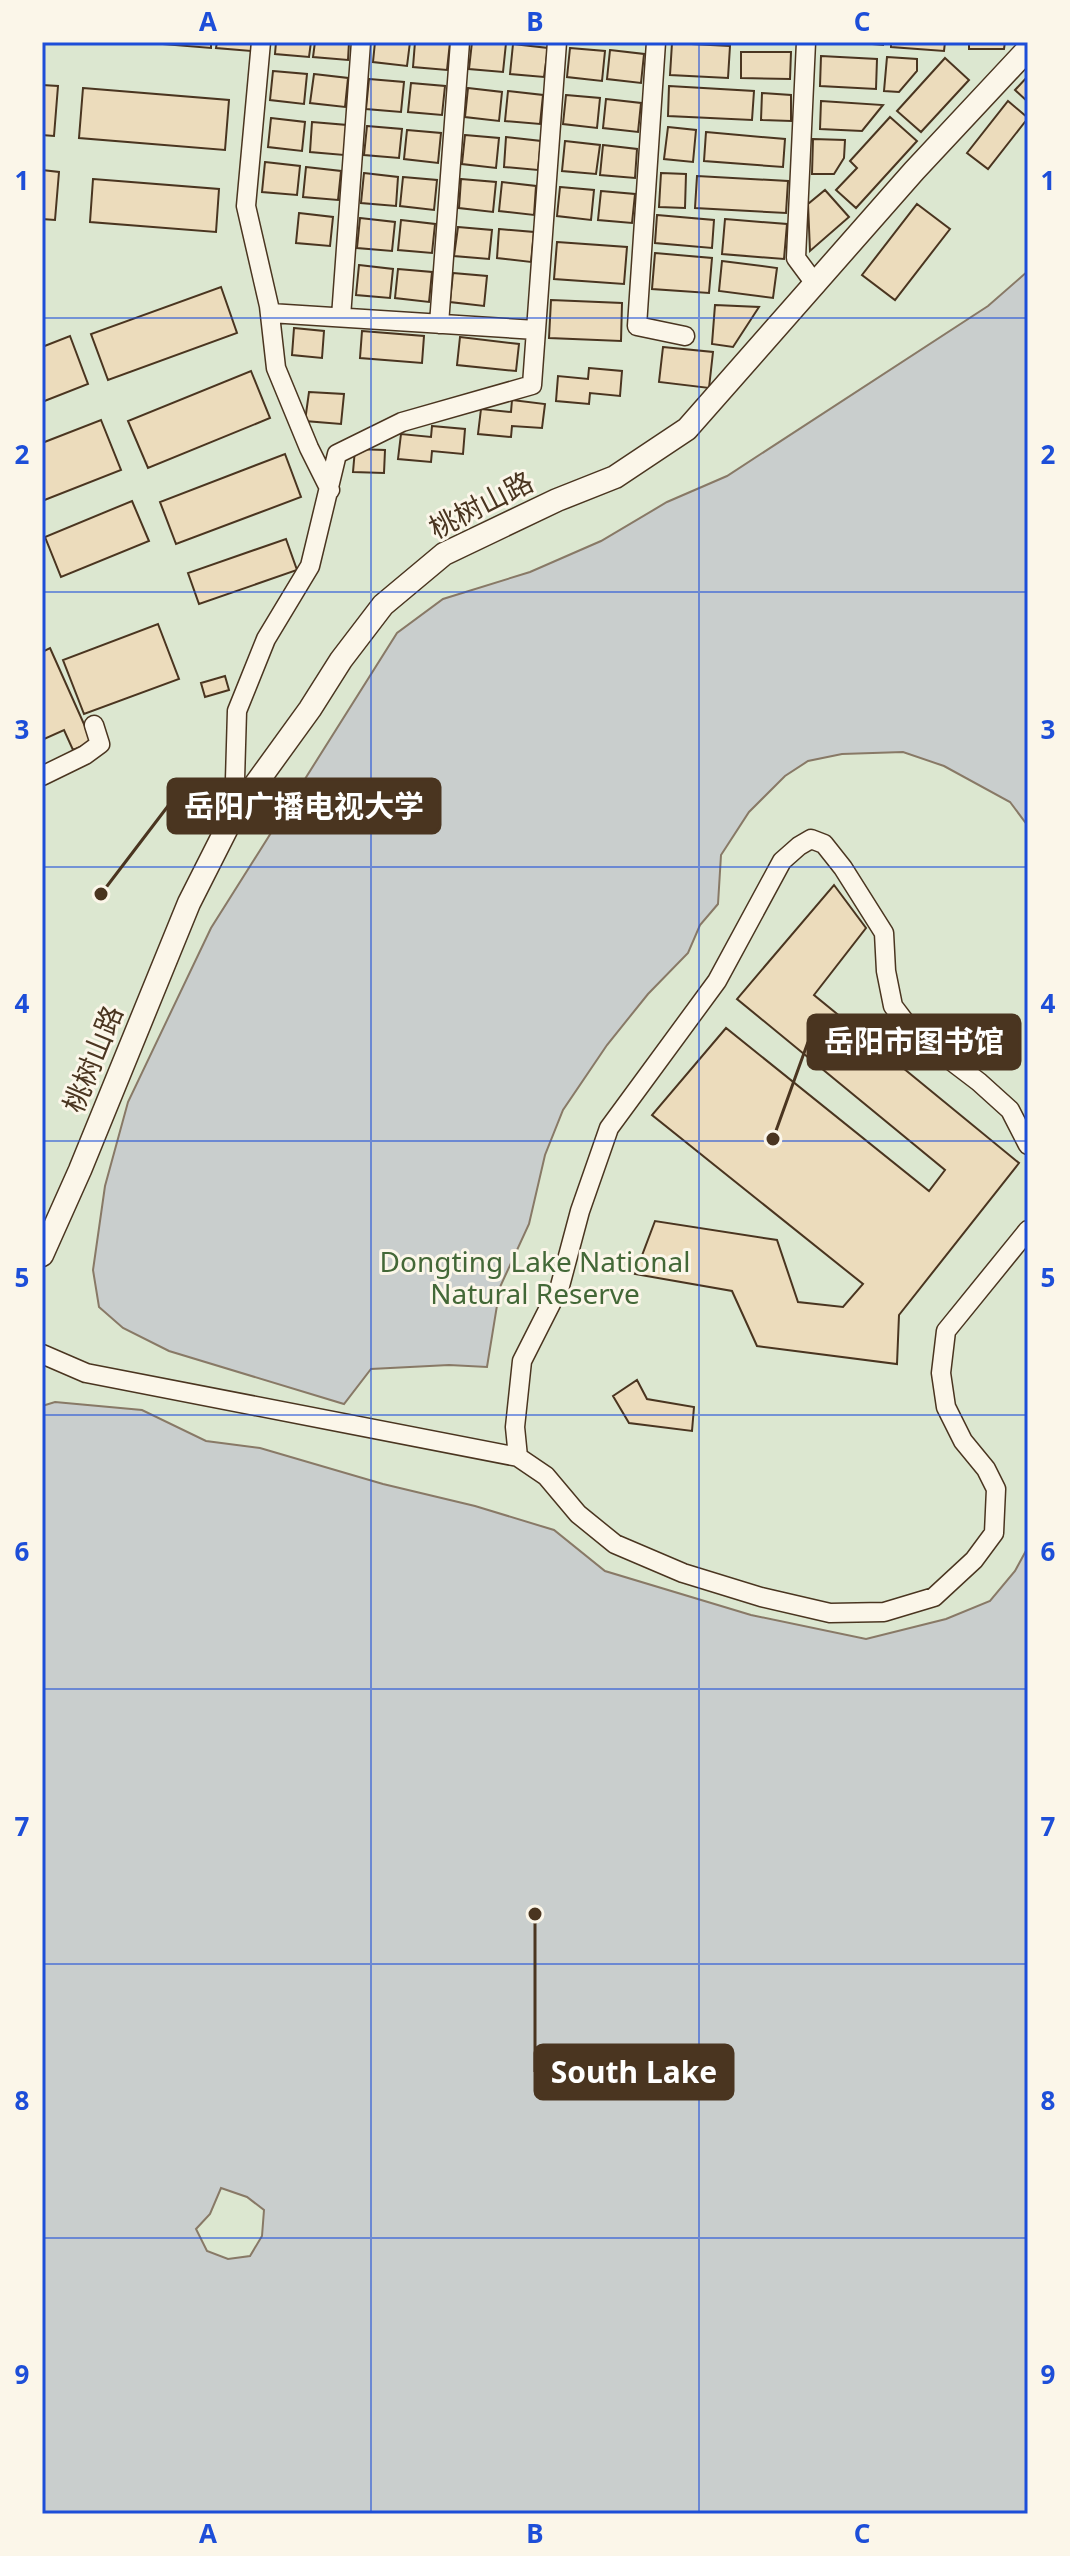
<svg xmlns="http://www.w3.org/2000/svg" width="1070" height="2556" font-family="'Noto Sans','Noto Sans SC',sans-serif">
<rect width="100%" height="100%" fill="#fbf6e9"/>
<path fill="#dce7d0" stroke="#887966" stroke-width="2" d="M42,42H1028V2514H42Z"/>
<path fill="#c9cecd" stroke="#887966" stroke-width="2" fill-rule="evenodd" d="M1028,271V826L1010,802L944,766L903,752L842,754L808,761L785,776L749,812L721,855L718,904L700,925L688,953L648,994L607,1045L563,1110L545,1155L529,1224L500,1287L487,1367L449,1365L371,1369L344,1404L169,1351L123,1328L99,1307L93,1270L105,1186L128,1102L211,928L397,633L443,599L530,572L601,541L667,502L727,476L988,306Z
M55,1402L142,1410L206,1441L260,1448L383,1484L475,1506L554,1530L605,1571L751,1615L866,1639L946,1619L990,1601L1015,1571L1028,1547V2514H43L42,1406ZM221,2188L247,2197L264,2210L262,2236L250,2256L228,2259L207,2251L196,2229L210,2214Z"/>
<path fill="#ecdcbc" stroke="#4a3520" stroke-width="2" d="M138,42H211V48Z
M217,42H252L251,51L216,48Z
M276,42H311L309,57L275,54Z
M315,42H349L348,60L313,57Z
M375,42H410L407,66L373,62Z
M415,42H450L447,70L413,67Z
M472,42L506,43L503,72L469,69Z
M848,42H883V45Z
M891,42H945L944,51L891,47Z
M969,42H1005L1004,49H969Z
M672,43L730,46L728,78L670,75Z
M513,44L548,48L544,77L510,74Z
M570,48L605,51L602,81L567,77Z
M610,50L644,54L641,83L607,79Z
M741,52H791L790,79L741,78Z
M821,56L877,59L876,89L820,86Z
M887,57L917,59V71L899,92L884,91Z
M945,58L969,80L921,132L897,111Z
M273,71L307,74L304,104L270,100Z
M314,74L348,78L345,107L310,103Z
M1028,76V102L1015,90Z
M369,79L404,82L401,112L366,109Z
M411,83L445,86L442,115L408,112Z
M42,85L58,86L54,136L42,135Z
M669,86L754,91L752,120L668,116Z
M83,88L229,100L225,150L79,138Z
M468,88L502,92L499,121L465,117Z
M508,91L543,95L540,124L505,121Z
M762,93L791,95V121L761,120Z
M566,95L600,98L597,128L563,124Z
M606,99L641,103L638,132L603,128Z
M821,101L883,105L862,131L820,129Z
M1008,101L1028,118L988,169L967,153Z
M890,117L917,141L856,208L836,190L857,168L850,161Z
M271,118L305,122L302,151L268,147Z
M312,122L347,125L344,155L310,152Z
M367,126L402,129L399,158L364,155Z
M668,127L696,130L693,162L664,159Z
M407,130L441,133L438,163L404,159Z
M706,132L785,139L783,167L704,161Z
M465,135L499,138L496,168L462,164Z
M506,137L541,141L538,170L504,167Z
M813,139L845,140L844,158L834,174H812Z
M565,141L600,145L596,174L562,171Z
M603,145L637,149L635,178L600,175Z
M265,162L300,166L297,195L262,192Z
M306,167L341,171L338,200L303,197Z
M42,170L59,172L55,220L42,219Z
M364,173L398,177L396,206L361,203Z
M661,173L686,174L685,208L659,207Z
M697,176L788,181L786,213L695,208Z
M403,177L437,180L434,210L400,206Z
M93,179L219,189L216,232L90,222Z
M461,179L496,182L493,212L459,208Z
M502,182L536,186L534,215L499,211Z
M560,187L594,190L591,220L557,216Z
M825,190L849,217L810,251L808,204Z
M601,191L635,194L632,223L598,220Z
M917,204L950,229L895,300L862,275Z
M299,213L333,217L330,246L296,243Z
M657,215L714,220L712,248L655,243Z
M360,218L395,222L392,251L357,248Z
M725,219L787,224L784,259L722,254Z
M401,220L435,224L432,253L398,250Z
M458,227L492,230L489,259L454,256Z
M499,229L534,232L531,262L497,258Z
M557,242L627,247L624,284L554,279Z
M655,253L712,258L709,293L652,289Z
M722,261L777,268L773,298L719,291Z
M359,265L393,269L390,298L356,295Z
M398,269L432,272L429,302L395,298Z
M453,273L487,276L484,306L450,302Z
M221,287L237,333L108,380L91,334Z
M551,300L622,303L621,341L549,338Z
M715,305L759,307L733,347L712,344Z
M294,328L324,331L322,358L292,355Z
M362,331L424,336L422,363L360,358Z
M70,336L88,384L42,402V347Z
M460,337L519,344L516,371L457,365Z
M663,347L713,352L709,388L659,382Z
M589,368L622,371L620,396L590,393L589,404L556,401L558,376L588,379Z
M251,371L270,418L148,468L128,421Z
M309,392L344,394L341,424L305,421Z
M512,400L545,404L542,428L512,426L511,437L478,434L481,409L511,412Z
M101,420L121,470L42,501V443Z
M432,426L465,429L463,454L432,451L431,462L398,459L401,434L431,437Z
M355,449L385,450L384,473L353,472Z
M285,454L301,497L176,544L160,502Z
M132,501L149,541L61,577L45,537Z
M286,539L297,570L199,604L188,573Z
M158,624L179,679L84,714L63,660Z
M50,648L92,742L73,750L64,730L42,740V652Z
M225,676L229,690L205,697L201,683Z
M834,885L866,928L814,995L1019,1163L899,1315L897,1364L757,1346L732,1291L635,1274L655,1221L777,1240L798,1302L843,1307L863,1284L652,1115L726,1028L929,1191L945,1170L737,999Z
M637,1380L647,1399L694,1407L692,1431L629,1423L613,1396Z"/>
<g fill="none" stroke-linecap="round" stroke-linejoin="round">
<g stroke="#4a3520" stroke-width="21">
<path id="minor" d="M261,42L246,206L269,306L276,368L309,448L330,490
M656,42L637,326L685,336
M806,42L796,258L816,285
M270,313L536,330
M341,317L361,42
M439,324L460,42
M42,776L85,755L100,744L94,725
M234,814L237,711L266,639L310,566L337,454L402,422L532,385L557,42
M42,1354L86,1373L518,1457L546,1476L578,1514L615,1544L683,1573L761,1597L830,1613L884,1612L934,1597L974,1560L994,1533L996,1489L986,1469L963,1441L946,1407L941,1373L946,1331L1028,1230
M518,1457L515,1427L522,1361L560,1286L580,1211L609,1128L717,981L782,861L799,846L811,839L824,844L843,868L884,933L886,971L893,1006L912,1031L979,1082L1010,1110L1028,1145"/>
</g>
<g stroke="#4a3520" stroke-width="25">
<path id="tertiary" d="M42,1255L80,1170L189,903L234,814L310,709L341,660L383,605L444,554L557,500L615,477L687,429L914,171L1028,49"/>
</g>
<use href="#minor" stroke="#fbf6e9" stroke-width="18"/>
<use href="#tertiary" stroke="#fbf6e9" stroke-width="22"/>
</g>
<path fill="none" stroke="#1d4ed8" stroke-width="2" stroke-opacity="0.55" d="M371,42V2514M699,42V2514M42,318H1028M42,592H1028M42,867H1028M42,1141H1028M42,1415H1028M42,1689H1028M42,1964H1028M42,2238H1028"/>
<g text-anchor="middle" stroke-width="6" stroke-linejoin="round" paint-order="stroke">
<g font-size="28" fill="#4a3520" stroke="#fbf6e9">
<text transform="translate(481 505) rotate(-27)" y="10">桃树山路</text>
<text transform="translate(93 1059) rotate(-68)" y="10">桃树山路</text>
</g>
<g font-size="28" fill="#436837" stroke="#fbf6e9">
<text x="535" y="1272">Dongting Lake National<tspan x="535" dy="32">Natural Reserve</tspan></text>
</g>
</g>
<path fill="none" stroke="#4a3520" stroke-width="3" d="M101 894L168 806M773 1139L808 1042M535 1914L535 2072"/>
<g fill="#4a3520" stroke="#fbf6e9" stroke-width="3">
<circle cx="101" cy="894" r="8"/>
<circle cx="773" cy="1139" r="8"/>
<circle cx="535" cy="1914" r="8"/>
</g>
<g fill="#4a3520" stroke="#4a3520" stroke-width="3">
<rect x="168" y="779" width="272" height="54" rx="8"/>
<rect x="808" y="1015" width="212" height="54" rx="8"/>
<rect x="535" y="2045" width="198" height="54" rx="8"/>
</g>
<g font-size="30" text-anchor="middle" font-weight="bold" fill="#fff">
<text x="304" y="817">岳阳广播电视大学</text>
<text x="914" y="1052">岳阳市图书馆</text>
<text x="634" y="2083">South Lake</text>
</g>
<rect width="1070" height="2556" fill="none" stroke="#fbf6e9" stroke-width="88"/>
<rect x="44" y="44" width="982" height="2468" fill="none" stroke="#1d4ed8" stroke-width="3"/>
<g font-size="26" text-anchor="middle" font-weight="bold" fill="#1d4ed8">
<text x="208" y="31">A</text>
<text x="535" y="31">B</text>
<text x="862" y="31">C</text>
<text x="22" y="190">1</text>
<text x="1048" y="190">1</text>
<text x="22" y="464">2</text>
<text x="1048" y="464">2</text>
<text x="22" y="739">3</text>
<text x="1048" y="739">3</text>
<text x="22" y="1013">4</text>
<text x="1048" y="1013">4</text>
<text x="22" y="1287">5</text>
<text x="1048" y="1287">5</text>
<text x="22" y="1561">6</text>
<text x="1048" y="1561">6</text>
<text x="22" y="1836">7</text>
<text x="1048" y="1836">7</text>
<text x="22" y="2110">8</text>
<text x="1048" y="2110">8</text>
<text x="22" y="2384">9</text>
<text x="1048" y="2384">9</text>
<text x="208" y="2543">A</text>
<text x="535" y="2543">B</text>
<text x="862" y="2543">C</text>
</g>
</svg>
